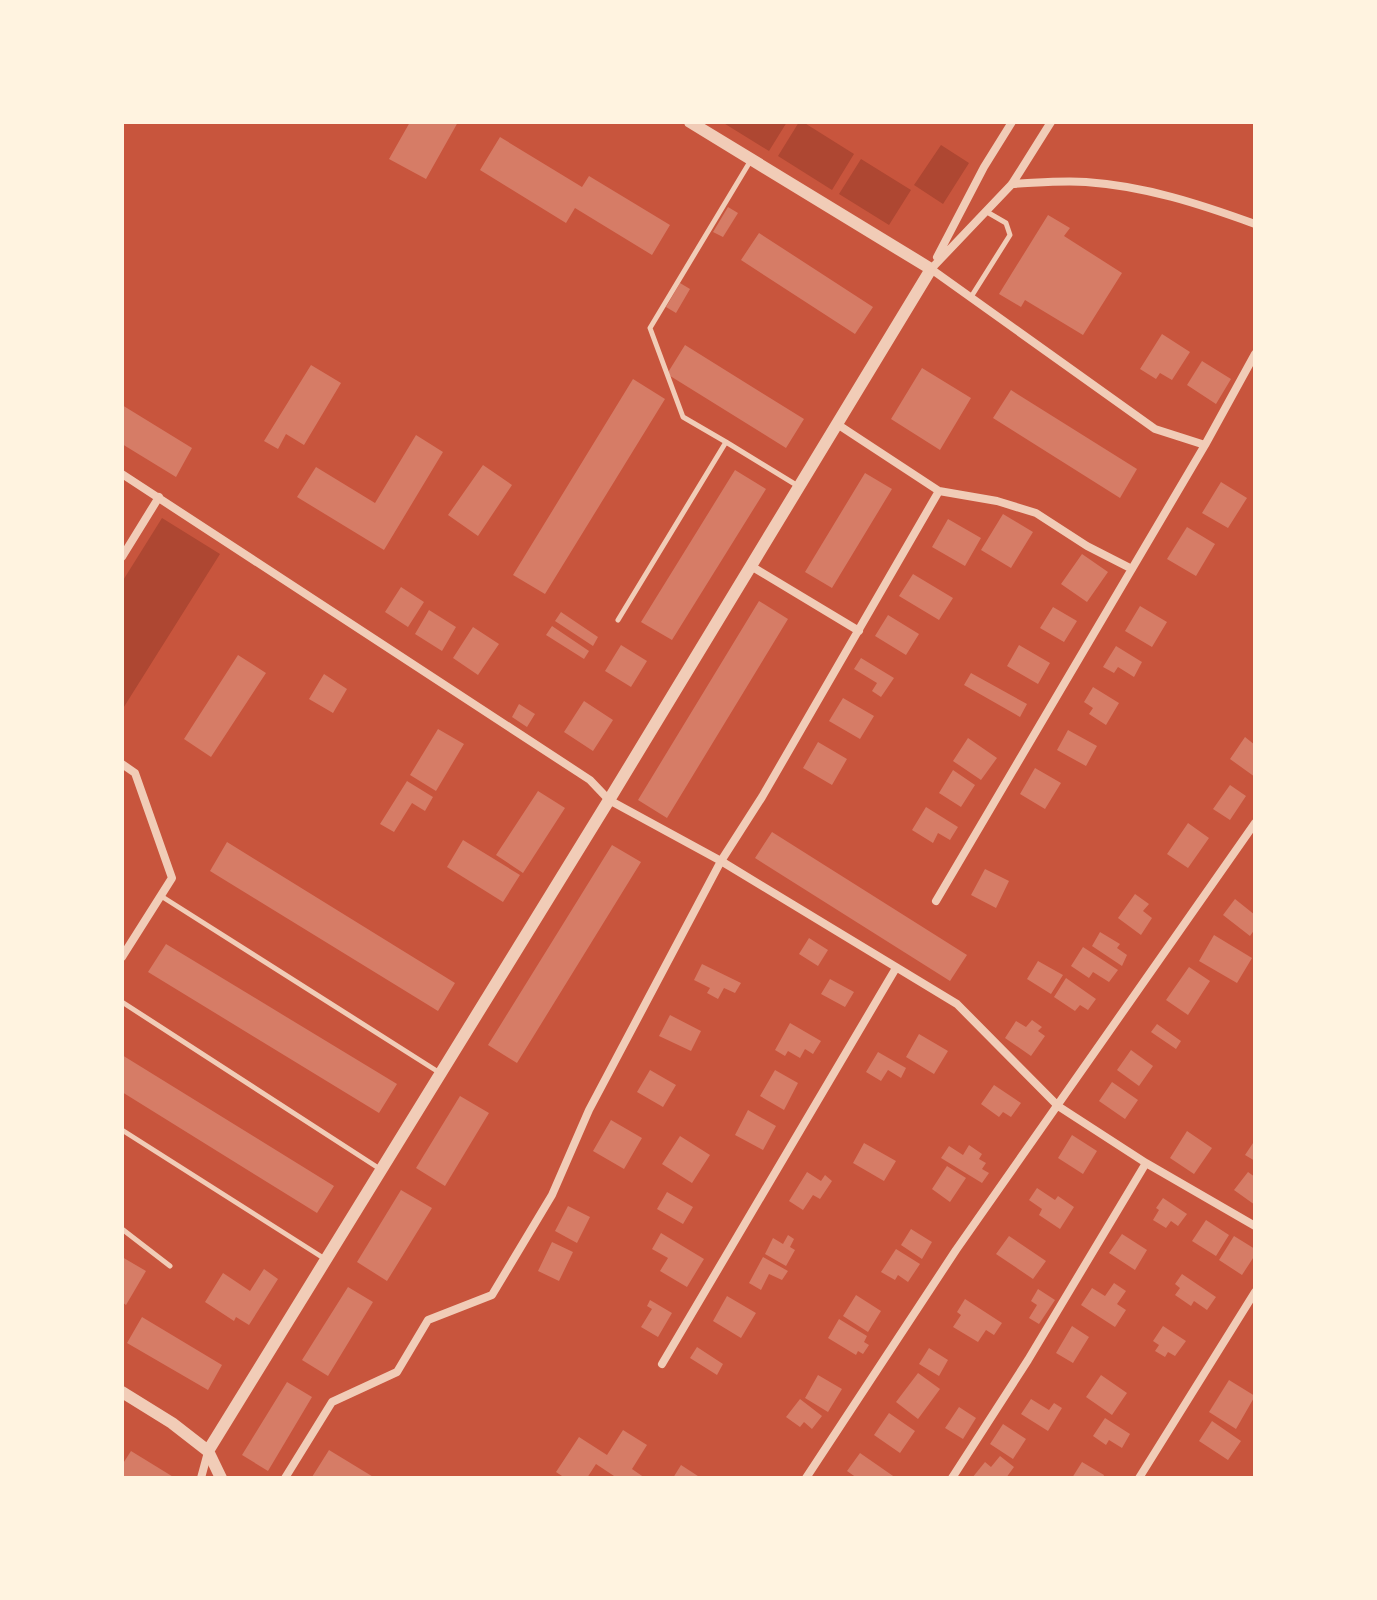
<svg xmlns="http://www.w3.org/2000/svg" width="1377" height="1600" font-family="Inter,sans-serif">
<rect width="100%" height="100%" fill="#c8553d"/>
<path fill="#ae4732" d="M722,122H787L769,151Z
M799,122H803L854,154L832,190L778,156Z
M941,145L969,163L943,204L914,185Z
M861,159L911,190L889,225L839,194Z
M162,518L220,554L122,710V582Z"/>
<path fill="#d67c66" d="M410,122H458L426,179L389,159Z
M500,137L582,187L589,176L670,225L652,255L575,208L566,223L480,170Z
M728,207L738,213L723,237L713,232Z
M1048,215L1070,228L1064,236L1122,273L1083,335L1025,300L1021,307L999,294Z
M759,233L873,307L855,334L741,260Z
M680,283L690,289L676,313L666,307Z
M1162,334L1190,352L1172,380L1160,373L1156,379L1140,369Z
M685,345L804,419L786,448L667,374Z
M1202,361L1231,379L1216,404L1187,385Z
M311,365L341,383L304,445L286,434L278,449L264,441Z
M922,368L971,398L940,450L891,419Z
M633,379L665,399L545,594L513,575Z
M1011,390L1137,469L1120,498L993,418Z
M122,405L192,448L176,477L122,444Z
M416,435L443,452L384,550L297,497L316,467L375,503Z
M483,465L512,485L478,536L448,515Z
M735,470L766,489L672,640L641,622Z
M865,473L892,489L832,588L805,572Z
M1221,482L1247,498L1228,528L1202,513Z
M1003,514L1033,532L1011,568L981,550Z
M948,519L981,538L965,566L932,547Z
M1187,527L1215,544L1196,576L1167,559Z
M1082,554L1108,572L1087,602L1061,584Z
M913,574L953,598L939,620L899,596Z
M401,587L424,602L408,627L385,612Z
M759,601L788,619L667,818L638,800Z
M1140,606L1167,622L1152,647L1125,631Z
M1053,607L1077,621L1064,642L1040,628Z
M429,610L456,627L442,651L415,634Z
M561,612L598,637L593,646L555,621Z
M888,615L919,634L906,655L875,636Z
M552,626L589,651L584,659L546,635Z
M473,627L499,644L478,675L453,658Z
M621,645L647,661L631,687L605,671Z
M1019,645L1050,663L1038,684L1007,666Z
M1116,646L1142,662L1134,677L1118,667L1114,673L1103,667Z
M238,655L266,673L211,757L184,739Z
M861,658L894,678L881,697L872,691L877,683L854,669Z
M971,673L1027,704L1020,717L964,685Z
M324,674L347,689L333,713L309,699Z
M1093,687L1119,703L1106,725L1089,714L1093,708L1084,702Z
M843,698L874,716L860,739L829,721Z
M584,701L613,720L593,751L564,732Z
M519,704L535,714L527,727L512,717Z
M438,729L464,744L436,791L410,775Z
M1068,730L1097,746L1086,766L1057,750Z
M1245,737L1255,745V777L1230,759Z
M968,738L997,758L981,780L953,761Z
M818,742L847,759L832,785L803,768Z
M1035,768L1061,783L1045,809L1020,794Z
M953,770L975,785L961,807L939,793Z
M407,781L433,797L425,811L412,803L394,832L380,824Z
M1230,785L1246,796L1230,820L1213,809Z
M538,791L565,808L523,873L496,855Z
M926,807L958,827L950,840L938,833L933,843L912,830Z
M1188,823L1209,838L1188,868L1167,854Z
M772,832L967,955L950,981L755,858Z
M463,840L520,875L503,902L447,867Z
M227,842L455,983L438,1011L210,871Z
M612,845L641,862L517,1063L488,1045Z
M985,869L1009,881L996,908L971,895Z
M1135,894L1149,904L1143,911L1152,918L1141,935L1118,918Z
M1235,899L1255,915V929L1250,936L1223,915Z
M1100,932L1120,944L1117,948L1127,955L1122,966L1092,946Z
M1214,935L1252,958L1237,983L1199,961Z
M809,938L828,950L818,966L799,954Z
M166,944L397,1084L379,1113L148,972Z
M1083,947L1118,970L1109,982L1093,972L1089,978L1071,966Z
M1038,961L1063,975L1051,994L1027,979Z
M702,964L741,983L735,993L724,988L718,999L707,993L710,988L694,980Z
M1189,967L1210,981L1188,1015L1166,1000Z
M1066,978L1096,999L1088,1010L1080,1005L1075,1011L1054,997Z
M830,979L854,992L845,1007L821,994Z
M670,1015L701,1031L691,1051L659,1036Z
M1032,1020L1042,1027L1038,1031L1045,1036L1031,1056L1005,1038L1016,1021L1026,1027Z
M790,1023L821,1041L813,1054L805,1049L800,1058L788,1051L785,1056L775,1050Z
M1157,1024L1181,1041L1176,1049L1151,1032Z
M919,1034L948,1051L934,1074L906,1057Z
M1131,1050L1153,1066L1139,1086L1117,1070Z
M878,1052L906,1068L901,1078L888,1070L881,1081L866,1072Z
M122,1055L334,1186L317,1213L122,1092Z
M650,1070L676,1085L663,1107L637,1092Z
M775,1070L798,1083L784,1110L760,1096Z
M1112,1082L1138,1100L1125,1119L1099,1101Z
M994,1085L1021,1103L1011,1117L1003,1112L999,1117L981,1104Z
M460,1096L489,1113L445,1186L416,1168Z
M748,1110L776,1126L763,1150L735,1135Z
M611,1120L642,1138L624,1169L593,1151Z
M1187,1131L1212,1148L1194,1174L1170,1158Z
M1072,1135L1097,1151L1083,1174L1058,1158Z
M680,1136L710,1155L692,1183L662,1164Z
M864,1143L896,1161L884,1181L853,1163Z
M1253,1143L1255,1144V1161L1245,1155Z
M969,1145L982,1154L979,1159L986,1163L982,1169L989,1173L982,1183L941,1158L949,1146L963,1155Z
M947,1166L966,1178L950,1202L932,1189Z
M807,1172L821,1181L825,1175L832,1181L820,1199L813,1195L803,1210L789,1201Z
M1248,1172L1255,1177V1205L1234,1190Z
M1037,1188L1055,1200L1058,1196L1074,1207L1060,1229L1039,1215L1042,1209L1029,1200Z
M401,1190L432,1208L387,1281L357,1262Z
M667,1192L693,1207L683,1224L657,1209Z
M1163,1198L1187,1214L1178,1226L1171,1221L1166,1228L1153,1220L1159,1210L1156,1208Z
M568,1206L590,1217L577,1243L555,1231Z
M1206,1220L1229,1235L1216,1256L1192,1241Z
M911,1229L932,1242L922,1259L901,1245Z
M661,1233L704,1259L687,1287L660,1271L668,1258L652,1249Z
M1122,1234L1147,1250L1135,1270L1109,1253Z
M788,1235L794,1239L790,1247L795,1250L786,1266L765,1254L773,1238L783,1244Z
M1009,1236L1046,1261L1033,1279L996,1254Z
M1234,1236L1255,1249V1255L1242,1275L1219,1260Z
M552,1242L573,1252L559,1281L538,1271Z
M896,1249L920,1264L908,1282L898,1275L895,1280L881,1272Z
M122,1257L146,1271L126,1305L122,1302Z
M763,1257L788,1271L782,1280L769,1274L761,1290L749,1283Z
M264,1269L278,1279L249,1325L236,1317L234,1321L205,1302L223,1273L250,1291Z
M1182,1274L1216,1297L1207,1310L1194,1301L1191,1306L1175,1295L1180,1288L1175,1284Z
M1114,1283L1126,1291L1117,1304L1126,1310L1115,1327L1081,1305L1092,1288L1105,1296Z
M348,1287L373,1302L328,1376L302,1360Z
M1038,1289L1055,1300L1039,1324L1029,1318L1037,1305L1031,1301Z
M856,1295L881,1311L868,1332L843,1316Z
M727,1296L756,1313L741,1338L713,1321Z
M965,1299L1002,1323L994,1335L986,1330L978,1342L953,1327L961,1315L957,1312Z
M650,1300L672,1313L658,1337L641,1327L652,1309L647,1306Z
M142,1317L222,1365L208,1390L127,1343Z
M839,1319L867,1336L864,1342L869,1345L863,1354L858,1351L856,1355L828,1338Z
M1072,1326L1089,1337L1073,1363L1056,1353Z
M1163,1326L1186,1341L1175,1356L1168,1352L1165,1357L1155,1351L1159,1345L1153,1341Z
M697,1347L723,1364L717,1375L690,1358Z
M929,1348L948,1360L939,1376L919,1364Z
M918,1373L940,1389L918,1419L896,1402Z
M818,1375L842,1389L828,1412L805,1398Z
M1101,1375L1127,1393L1112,1415L1086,1397Z
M1229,1380L1255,1396L1236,1429L1209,1412Z
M287,1382L312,1397L268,1471L242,1455Z
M800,1399L822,1416L812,1429L804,1422L800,1427L786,1417Z
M1031,1399L1049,1410L1054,1403L1062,1408L1048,1431L1021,1414Z
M959,1407L976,1418L963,1439L945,1428Z
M889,1413L915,1431L900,1453L874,1435Z
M1105,1418L1130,1434L1122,1448L1109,1440L1106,1445L1093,1436Z
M1212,1421L1241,1441L1228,1460L1199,1441Z
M1003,1424L1026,1439L1013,1459L990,1444Z
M623,1430L647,1445L632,1469L645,1478H617L596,1464L587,1478H565L556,1472L579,1437L607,1455Z
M329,1450L375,1478L312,1477Z
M131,1451L175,1478H122V1465Z
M860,1453L896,1478H857L847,1471Z
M1000,1456L1014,1467L1006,1478H972L985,1462L991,1467Z
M1082,1462L1104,1475L1103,1478H1072Z
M681,1465L701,1478H673Z"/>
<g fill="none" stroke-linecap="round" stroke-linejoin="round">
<path stroke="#f1ccb7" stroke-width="5" d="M971,297L1010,235L1006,223L987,212
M726,442L683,417L650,328L751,160
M618,620L726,442L798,486
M161,896L440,1073
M122,1002L380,1169
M122,1130L325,1259
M122,1229L170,1266"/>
<path stroke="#f1ccb7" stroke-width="8" d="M1012,184C1036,183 1062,180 1086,182C1145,186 1200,204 1255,224
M937,257L984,167L1012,122
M931,269L1155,429L1205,445
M931,269L1012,184L1051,122
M837,424L939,491L997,501L1036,513L1087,546L1132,569
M122,474L590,780L609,800L721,861L957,1004L1058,1106L1146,1163L1255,1226
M122,557L159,497
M751,566L859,631
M122,764L135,773L172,878L122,957
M936,901L1205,445L1255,354
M662,1364L896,968
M201,1478L208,1452
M285,1478L332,1402L397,1372L428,1320L492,1295L552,1195L589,1110L721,861L762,797L939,491
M806,1478L956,1250L1255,823
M952,1478L1028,1360L1146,1163
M1139,1478L1255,1292"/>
<path stroke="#f1ccb7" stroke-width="12" d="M122,1392L172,1423L208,1451L221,1478
M208,1451L609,800L931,269L690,122"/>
</g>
<rect width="1377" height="1600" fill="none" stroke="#fff3e0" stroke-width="248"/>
</svg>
